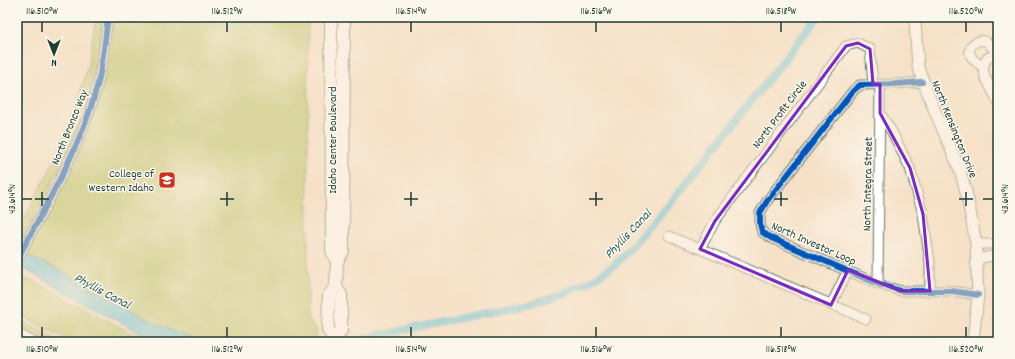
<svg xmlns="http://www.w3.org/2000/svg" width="1015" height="359" font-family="Dekko,sans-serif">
<rect width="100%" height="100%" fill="#fbf7ec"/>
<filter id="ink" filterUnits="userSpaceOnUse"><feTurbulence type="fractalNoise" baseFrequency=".025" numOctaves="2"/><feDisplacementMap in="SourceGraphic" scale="8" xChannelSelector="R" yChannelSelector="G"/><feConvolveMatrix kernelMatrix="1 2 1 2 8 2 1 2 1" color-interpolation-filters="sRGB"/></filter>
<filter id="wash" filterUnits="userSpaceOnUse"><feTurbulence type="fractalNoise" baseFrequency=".012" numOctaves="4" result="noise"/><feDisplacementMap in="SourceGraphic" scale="16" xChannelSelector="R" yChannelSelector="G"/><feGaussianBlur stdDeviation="0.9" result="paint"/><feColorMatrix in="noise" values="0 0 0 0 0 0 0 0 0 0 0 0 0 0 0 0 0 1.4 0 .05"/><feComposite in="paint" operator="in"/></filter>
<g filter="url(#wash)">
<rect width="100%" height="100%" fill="#f6e1c8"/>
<path fill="#b6c668" stroke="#6a824e" d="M96,17H104C98,58 89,97 74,136C60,172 39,206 22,240V223L54,161L76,107L88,64Z
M114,17H312L308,25V320L316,328V342H203L179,334L151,321L57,269L27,255L29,251L27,250C48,216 67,181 83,144C100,104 109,60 114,17Z
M17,277L30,280L48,288L148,342H72L17,314Z
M17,319L62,342H45L41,340L17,327Z"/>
<path fill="#5fc3dd" stroke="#3f8088" d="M27,255L56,269L151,321L179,334L203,342H158L153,340L20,267Z"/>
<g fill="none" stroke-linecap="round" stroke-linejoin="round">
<path stroke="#5fc3dd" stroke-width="8" d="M347,342L533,303L562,294L589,282L615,265L669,205L818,17"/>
</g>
</g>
<g filter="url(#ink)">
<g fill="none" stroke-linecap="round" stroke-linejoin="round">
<g stroke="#6a7668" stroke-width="11">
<path id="minor" d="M983,67C979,64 973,61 971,56C966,48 976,38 985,41C990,43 993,49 996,53
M983,67L985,77L998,102
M983,67L987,58L998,53
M922,82L895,84L860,85L853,91L767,201L760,213V224L762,232L771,238L878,284L901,291H952L978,295
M880,113L892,132L910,168L923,214L930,262V291
M669,236L866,319
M976,244H998
M700,249L715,221L846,46L858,43L870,49L873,84
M977,259L998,255
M17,260C47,202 82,146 98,83C103,62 105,39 108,17
M878,284L880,84
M831,305L848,270
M17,333L33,342"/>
</g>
<g stroke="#6a7668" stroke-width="13">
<path id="tertiary" d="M919,17L915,22L918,67L932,104L960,170L967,195L976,244L978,295L973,342"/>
</g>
<g stroke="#6a7668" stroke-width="14">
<path id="secondary" d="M331,17L332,251L337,262
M335,339L328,330L329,295L336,287
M335,342V339L341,331V295L336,287L337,262L343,251L344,17"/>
</g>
<use href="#minor" stroke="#fff" stroke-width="9"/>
<use href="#tertiary" stroke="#fff" stroke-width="11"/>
<use href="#secondary" stroke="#fff" stroke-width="12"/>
<g stroke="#fbf7ec" stroke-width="8">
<path id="cycleway" d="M922,82L895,84L860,85L853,91L767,201L760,213V224L762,232L771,238L878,284L901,291H952L978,295
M17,260C47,202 82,146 98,83C103,62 105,39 108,17"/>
</g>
<use href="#cycleway" stroke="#0057b8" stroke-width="6"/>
</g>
</g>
<path d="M0 0H1015V359H0ZM858,43L870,49L873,84H880V113L910,168L923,214L930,291H901L848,270L831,305L700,249L715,221L846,46Z" fill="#f6e1c8" fill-opacity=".55" fill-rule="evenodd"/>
<path fill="none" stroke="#7b2cbf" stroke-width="3" stroke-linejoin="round" d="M858,43L870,49L873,84H880V113L910,168L923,214L930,291H901L848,270L831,305L700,249L715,221L846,46Z"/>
<path fill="none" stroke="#1f3d34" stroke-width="1.5" d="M42,22V32M227,22V32M411,22V32M596,22V32M781,22V32M966,22V32M42,192V206M227,192V206M411,192V206M596,192V206M781,192V206M966,192V206M22,199H32M35,199H49M220,199H234M404,199H418M589,199H603M774,199H788M959,199H973M983,199H993M42,327V337M227,327V337M411,327V337M596,327V337M781,327V337M966,327V337"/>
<defs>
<g id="university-square" transform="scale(0.9)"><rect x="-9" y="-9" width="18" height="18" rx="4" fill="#c8321e" stroke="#fbf7ec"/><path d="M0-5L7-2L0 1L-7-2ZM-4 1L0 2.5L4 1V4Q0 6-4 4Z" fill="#fff"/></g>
</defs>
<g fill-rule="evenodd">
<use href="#university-square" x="167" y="180"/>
</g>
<g text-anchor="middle" stroke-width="3" stroke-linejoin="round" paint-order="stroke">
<g font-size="12" fill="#1f3d34" stroke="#fbf7ec">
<text transform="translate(779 114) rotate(-53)" y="4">North Profit Circle</text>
<text transform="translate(69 127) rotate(-68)" y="4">North Bronco Way</text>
<text transform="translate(955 129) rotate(68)" y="4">North Kensington Drive</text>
<text transform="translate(332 140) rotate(-90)" y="4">Idaho Center Boulevard</text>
<text transform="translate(867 184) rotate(-89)" y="4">North Integra Street</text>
<text transform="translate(814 243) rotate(24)" y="4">North Investor Loop</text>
</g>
<g font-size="12" fill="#1f3d34" stroke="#fbf7ec" text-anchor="end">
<text x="154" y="177">College of<tspan x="154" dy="14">Western Idaho</tspan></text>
</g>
<g font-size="13" font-style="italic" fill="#2f5e5e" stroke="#fbf7ec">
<text transform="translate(627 233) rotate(-47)" y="5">Phyllis Canal</text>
<text transform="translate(103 290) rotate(28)" y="5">Phyllis Canal</text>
</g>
</g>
<rect width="1015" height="359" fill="none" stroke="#fbf7ec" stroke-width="44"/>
<g transform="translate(54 54) rotate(180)" stroke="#fbf7ec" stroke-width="3" paint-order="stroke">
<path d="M0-3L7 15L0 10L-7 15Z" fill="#1f3d34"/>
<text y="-6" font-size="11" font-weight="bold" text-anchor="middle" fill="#1f3d34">N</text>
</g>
<rect x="22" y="22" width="971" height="315" fill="none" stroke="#1f3d34" stroke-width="1.5"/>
<g font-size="10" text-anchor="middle" fill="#1f3d34">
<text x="42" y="14">116.510°W</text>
<text x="227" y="14">116.512°W</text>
<text x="411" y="14">116.514°W</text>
<text x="596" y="14">116.516°W</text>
<text x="781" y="14">116.518°W</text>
<text x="966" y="14">116.520°W</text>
<text transform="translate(1004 199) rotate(-90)" y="4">43.614°N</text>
<text transform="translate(11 199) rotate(-90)" y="4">43.614°N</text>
<text x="42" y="352">116.510°W</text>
<text x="227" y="352">116.512°W</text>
<text x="411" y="352">116.514°W</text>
<text x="596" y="352">116.516°W</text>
<text x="781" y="352">116.518°W</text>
<text x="966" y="352">116.520°W</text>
</g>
</svg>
